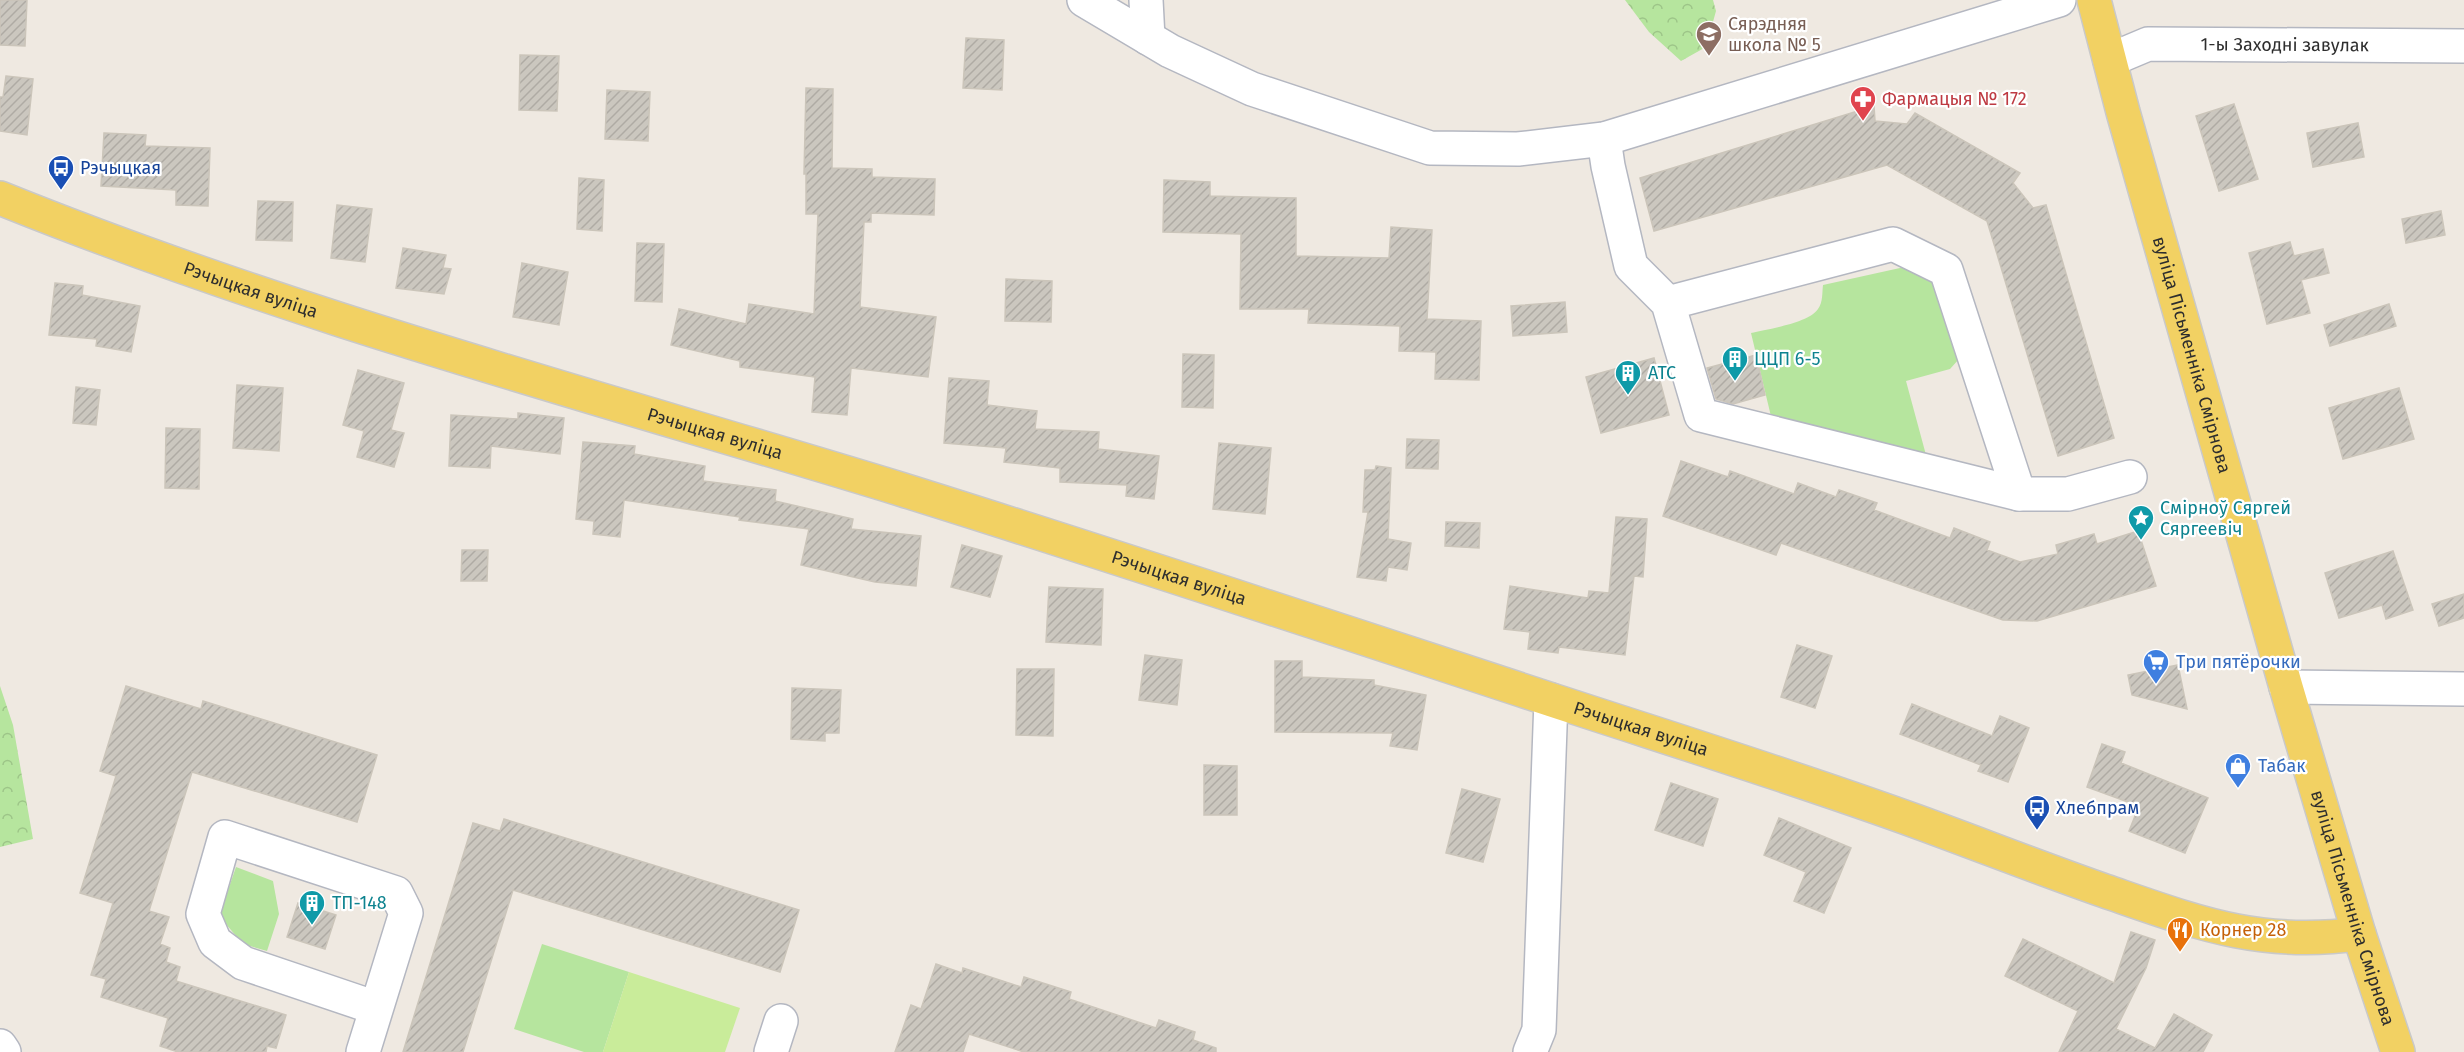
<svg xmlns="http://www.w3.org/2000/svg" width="2464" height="1052" font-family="'Fira Sans',sans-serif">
<defs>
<pattern id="forest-crowns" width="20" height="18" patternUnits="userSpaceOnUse" patternTransform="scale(1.5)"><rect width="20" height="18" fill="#b6e59e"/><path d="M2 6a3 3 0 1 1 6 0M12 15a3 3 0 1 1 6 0" fill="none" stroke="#9dc588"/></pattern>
<pattern id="building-hatch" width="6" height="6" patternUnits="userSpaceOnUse" patternTransform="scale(1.5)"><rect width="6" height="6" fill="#cbc7bf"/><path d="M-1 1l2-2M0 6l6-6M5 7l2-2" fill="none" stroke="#afaba4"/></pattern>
</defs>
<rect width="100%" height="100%" fill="#efe9e1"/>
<path fill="#b6e59e" d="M1909,266L1929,270L1959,359L1950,369L1906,381L1926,455L1775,433L1751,333C1768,329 1809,323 1818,309C1823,302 1822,293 1823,285Z
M236,867L273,881L279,914L267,951L243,944L219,916Z
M542,944L629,972L603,1052H584L514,1029Z"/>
<path fill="url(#forest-crowns)" d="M1625,0H1713L1716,11L1706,47L1681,61L1649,32Z
M0,686L13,725L33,839L0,847Z"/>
<path fill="#c9ec9a" d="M629,972L740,1008L725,1052H603Z"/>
<path fill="url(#building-hatch)" stroke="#cbc5ba" stroke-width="1.5" d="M0,0H27L25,46L0,45Z
M966,38L1004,40L1002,90L963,88Z
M520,55L559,56L557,111L519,110Z
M6,76L33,79L27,135L0,131V97H3Z
M806,88L833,89L832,168L872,169V177L935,179L934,215L871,213V222H864L860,307L936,317L928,377L851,368L847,415L812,412L815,377L740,367V361L671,345L679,309L746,324L749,304L814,314L818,214H806V174H804Z
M607,90L650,92L648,141L605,139Z
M2234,104L2258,179L2219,191L2196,116Z
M1874,106L1875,121L1907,124L1915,113L2020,173L2013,183L2033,208L2046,205L2114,438L2058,456L1987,221L1887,165L1654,231L1640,178Z
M2358,123L2364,157L2313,167L2307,133Z
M104,133L146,135L145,146L210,148L208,206L176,205V190L101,186Z
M579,178L604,180L602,231L577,229Z
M1164,180L1210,182V196L1296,198V256L1389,258L1391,227L1432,230L1427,319L1481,321L1479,380L1435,379L1436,352L1399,351L1400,326L1308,323L1309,309H1240L1241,234L1163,232Z
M258,201L293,202L292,241L256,240Z
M337,205L372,209L365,262L331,258Z
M2441,211L2445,235L2406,243L2402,219Z
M2290,242L2294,256L2323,249L2329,273L2301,280L2310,313L2267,324L2249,253Z
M637,243L664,244L662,302L635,301Z
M403,248L446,255L443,268L451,269L444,294L396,288Z
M522,263L568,272L559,325L513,317Z
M1006,279L1052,281L1051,322L1005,321Z
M55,283L83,286L82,295L140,306L131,352L96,346L97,339L49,335Z
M1565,302L1567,332L1513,336L1511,306Z
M2389,304L2396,326L2330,346L2324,325Z
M1183,354L1214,355L1213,408L1182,407Z
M1756,355L1765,395L1733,404L1716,399L1707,368Z
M1654,358L1669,415L1601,433L1586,377Z
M358,370L404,383L391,430L404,433L394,467L357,457L364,431L343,425Z
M949,378L989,381L987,405L1037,411L1035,429L1099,432L1098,449L1159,456L1154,499L1126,496L1127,485L1060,482V468L1004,462L1006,448L944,443Z
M237,385L283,388L279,451L233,448Z
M76,387L100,390L96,425L73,423Z
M2399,388L2414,439L2343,459L2329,408Z
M518,413L564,418L560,454L491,446L490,468L449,466L451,415L518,419Z
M166,428L200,429L199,489L165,488Z
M1407,439L1439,440L1438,469L1406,468Z
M583,442L635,446L634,454L705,466L703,481L776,490L775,501L853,519L851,529L921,536L916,586L875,582L801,565L809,529L739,520L740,517L624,500L620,537L593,534L594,521L576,519Z
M1219,443L1271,448L1265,514L1213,509Z
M1681,461L1728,477L1730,471L1794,494L1798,483L1836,497L1839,490L1877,503L1874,510L1950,538L1954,528L1990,542L1987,550L2020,562L2058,554L2056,545L2094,534L2097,544L2138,531L2156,586L2037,621L2003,620L1781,543L1776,555L1663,516Z
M1376,466L1391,468L1388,539L1411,543L1407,570L1388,567L1386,581L1357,577L1368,512H1363L1365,470H1375Z
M1616,517L1647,519L1643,577L1634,576L1625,655L1559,647L1558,653L1528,649L1530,632L1504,629L1510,586L1588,598L1589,591L1609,593Z
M1446,522L1480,523L1479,548L1445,546Z
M962,545L1002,556L990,597L951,587Z
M462,550H488L487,581H461Z
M2393,551L2413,610L2386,619L2382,605L2339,618L2325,573Z
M1049,587L1103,589L1101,645L1046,642Z
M2464,594V618L2439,626L2432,604Z
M1797,645L1832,656L1815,708L1781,697Z
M1145,655L1182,660L1177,705L1139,700Z
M1275,661H1302V677L1374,680V685L1426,695L1417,750L1390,746L1393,733L1275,732Z
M2178,665L2187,709L2132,695L2128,675Z
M1017,669H1054L1053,736L1016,735Z
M126,686L201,709L203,701L377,755L357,822L192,772L149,911L169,917L160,944L170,948L166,962L180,967L176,981L286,1015L276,1048L267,1046L266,1052H178L160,1046L168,1018L101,997L106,979L91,975L113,903L80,893L116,776L100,771Z
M792,688L841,690L839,733H825V741L791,739Z
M1912,704L1992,736L2000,716L2029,728L2008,782L1978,771L1981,765L1900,734Z
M2102,744L2125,752L2121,763L2208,798L2185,853L2129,831L2139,806L2087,787Z
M1204,765L1237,766V815H1204Z
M1671,783L1718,799L1703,846L1655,830Z
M1462,789L1500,799L1483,862L1446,853Z
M1779,818L1851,848L1824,913L1794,901L1806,872L1764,855Z
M504,819L799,910L780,972L513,890L463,1052H403L473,823L500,831Z
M298,903L336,915L325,949L287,937Z
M2131,932L2155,940L2146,968L2116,1029L2155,1048L2174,1014L2212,1035L2203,1052H2059L2078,1011L2005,976L2023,939L2114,983Z
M936,964L962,973L963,968L1021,987L1024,977L1071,992L1069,999L1156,1028L1159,1020L1195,1032L1193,1040L1216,1048V1052H1024L969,1034L963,1052H895L911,1005L921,1009Z"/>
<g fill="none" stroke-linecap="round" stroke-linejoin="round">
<g stroke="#b4b7c1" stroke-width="36">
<g id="minor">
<path d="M1084,0L1170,51L1252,89L1430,148L1518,149L1604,139L2059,0"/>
<path d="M1146,0L1148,38"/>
<path id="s1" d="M2110,60L2148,44L2464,46"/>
<path d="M1604,139L1608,166L1631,266L1668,303L1701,415L2019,494L1946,270L1893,244L1668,303"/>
<path d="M2019,494H2068L2130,477"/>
<path d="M2286,687L2464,689"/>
<path d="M0,1046L4,1052"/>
<path d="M363,1052L406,913L396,893L225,837L203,914L215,942L243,963L376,1008"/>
<path d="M771,1052L781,1021"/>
<path d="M1530,1052L1539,1030L1551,700"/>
</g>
</g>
<g stroke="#c9c9c9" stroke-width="36">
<g id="major">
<path id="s2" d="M2094,0L2123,112L2286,687L2359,934L2398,1052"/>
<path id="s3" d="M0,198C292,316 599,397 900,489C1118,557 1335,629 1552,700C1674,740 1797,778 1918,822C1981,845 2042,869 2105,891C2198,923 2258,947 2359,934"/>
</g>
</g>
<use href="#minor" stroke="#fff" stroke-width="33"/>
<use href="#major" stroke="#f2d163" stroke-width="33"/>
</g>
<defs>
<g id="school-pin" transform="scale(1.35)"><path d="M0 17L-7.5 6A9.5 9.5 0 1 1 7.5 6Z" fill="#8d6e63" stroke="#fff"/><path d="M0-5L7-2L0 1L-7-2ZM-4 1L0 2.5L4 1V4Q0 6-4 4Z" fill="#fff"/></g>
<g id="pharmacy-pin" transform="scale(1.35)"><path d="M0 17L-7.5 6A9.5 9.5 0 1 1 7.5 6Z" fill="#e0444e" stroke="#fff"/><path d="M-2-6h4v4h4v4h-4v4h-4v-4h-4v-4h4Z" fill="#fff"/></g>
<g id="bus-pin" transform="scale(1.35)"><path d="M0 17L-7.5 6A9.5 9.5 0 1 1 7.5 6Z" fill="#1a4fb4" stroke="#fff"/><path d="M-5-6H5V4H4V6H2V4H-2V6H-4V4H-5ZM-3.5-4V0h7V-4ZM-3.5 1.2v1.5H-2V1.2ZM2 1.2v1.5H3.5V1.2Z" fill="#fff"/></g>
<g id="building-pin" transform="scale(1.35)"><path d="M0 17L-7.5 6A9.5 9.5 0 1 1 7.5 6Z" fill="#0f9aa8" stroke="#fff"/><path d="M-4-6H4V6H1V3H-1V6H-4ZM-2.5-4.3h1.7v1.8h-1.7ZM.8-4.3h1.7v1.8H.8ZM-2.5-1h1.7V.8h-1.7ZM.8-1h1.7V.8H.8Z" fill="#fff"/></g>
<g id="sight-pin" transform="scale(1.35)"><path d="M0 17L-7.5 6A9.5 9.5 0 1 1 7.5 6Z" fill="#0f9aa8" stroke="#fff"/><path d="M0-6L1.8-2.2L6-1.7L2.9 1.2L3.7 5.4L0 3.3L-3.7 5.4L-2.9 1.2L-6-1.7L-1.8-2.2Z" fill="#fff"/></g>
<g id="supermarket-pin" transform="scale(1.35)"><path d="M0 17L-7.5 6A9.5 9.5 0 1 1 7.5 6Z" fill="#3f7fe0" stroke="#fff"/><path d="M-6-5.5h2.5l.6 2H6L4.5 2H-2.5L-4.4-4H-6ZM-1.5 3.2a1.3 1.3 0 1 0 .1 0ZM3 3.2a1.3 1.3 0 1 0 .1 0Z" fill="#fff"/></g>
<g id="shop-pin" transform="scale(1.35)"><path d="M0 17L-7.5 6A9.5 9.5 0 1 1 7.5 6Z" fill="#3f7fe0" stroke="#fff"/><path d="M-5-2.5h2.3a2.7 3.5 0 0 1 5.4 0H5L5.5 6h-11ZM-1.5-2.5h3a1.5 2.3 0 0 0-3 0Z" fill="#fff"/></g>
<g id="restaurant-pin" transform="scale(1.35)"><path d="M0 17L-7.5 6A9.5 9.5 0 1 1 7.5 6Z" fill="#e8710a" stroke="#fff"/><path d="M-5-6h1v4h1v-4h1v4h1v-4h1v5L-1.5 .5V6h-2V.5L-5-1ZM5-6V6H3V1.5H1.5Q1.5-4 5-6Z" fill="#fff"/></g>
</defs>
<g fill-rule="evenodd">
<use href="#school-pin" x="1709" y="34"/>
<use href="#pharmacy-pin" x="1863" y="99"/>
<use href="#bus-pin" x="61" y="168"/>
<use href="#building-pin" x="1735" y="359"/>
<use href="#building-pin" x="1628" y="373"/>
<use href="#sight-pin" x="2141" y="518"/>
<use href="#supermarket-pin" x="2156" y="662"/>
<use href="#shop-pin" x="2238" y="766"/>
<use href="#bus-pin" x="2037" y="808"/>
<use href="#building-pin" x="312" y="903"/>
<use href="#restaurant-pin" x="2180" y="930"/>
</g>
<g text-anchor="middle" stroke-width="4.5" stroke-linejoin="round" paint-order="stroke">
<g font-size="18" fill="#785e54" stroke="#fff" text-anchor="start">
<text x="1728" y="30">Сярэдняя<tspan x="1728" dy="21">школа № 5</tspan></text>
</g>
<g font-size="18" fill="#2e2e2e" stroke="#fff">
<text dy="6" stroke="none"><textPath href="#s1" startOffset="178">1-ы Заходні завулак</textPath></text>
<text dy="6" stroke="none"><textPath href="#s3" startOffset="267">Рэчыцкая вуліца</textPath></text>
<text dy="6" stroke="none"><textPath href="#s2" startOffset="368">вуліца Пісьменніка Смірнова</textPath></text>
<text dy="6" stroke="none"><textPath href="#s3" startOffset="753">Рэчыцкая вуліца</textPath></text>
<text dy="6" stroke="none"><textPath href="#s3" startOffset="1239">Рэчыцкая вуліца</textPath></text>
<text dy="6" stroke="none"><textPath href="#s3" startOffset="1725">Рэчыцкая вуліца</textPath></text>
<text dy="6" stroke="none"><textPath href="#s2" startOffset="944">вуліца Пісьменніка Смірнова</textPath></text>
</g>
<g font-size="18" fill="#be3a42" stroke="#fff" text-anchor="start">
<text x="1882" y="105">Фармацыя № 172</text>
</g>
<g font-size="18" fill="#164399" stroke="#fff" text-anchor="start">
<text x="80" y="174">Рэчыцкая</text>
<text x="2056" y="814">Хлебпрам</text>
</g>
<g font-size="18" fill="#0d838f" stroke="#fff" text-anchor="start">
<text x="1754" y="365">ЦЦП 6-5</text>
<text x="1648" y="379">АТС</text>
<text x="2160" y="514">Смірноў Сяргей<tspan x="2160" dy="21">Сяргеевіч</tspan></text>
<text x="332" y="909">ТП-148</text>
</g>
<g font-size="18" fill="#366cbe" stroke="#fff" text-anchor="start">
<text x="2176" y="668">Три пятёрочки</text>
<text x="2258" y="772">Табак</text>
</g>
<g font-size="18" fill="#c56008" stroke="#fff" text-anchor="start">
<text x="2200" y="936">Корнер 28</text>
</g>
</g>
</svg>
